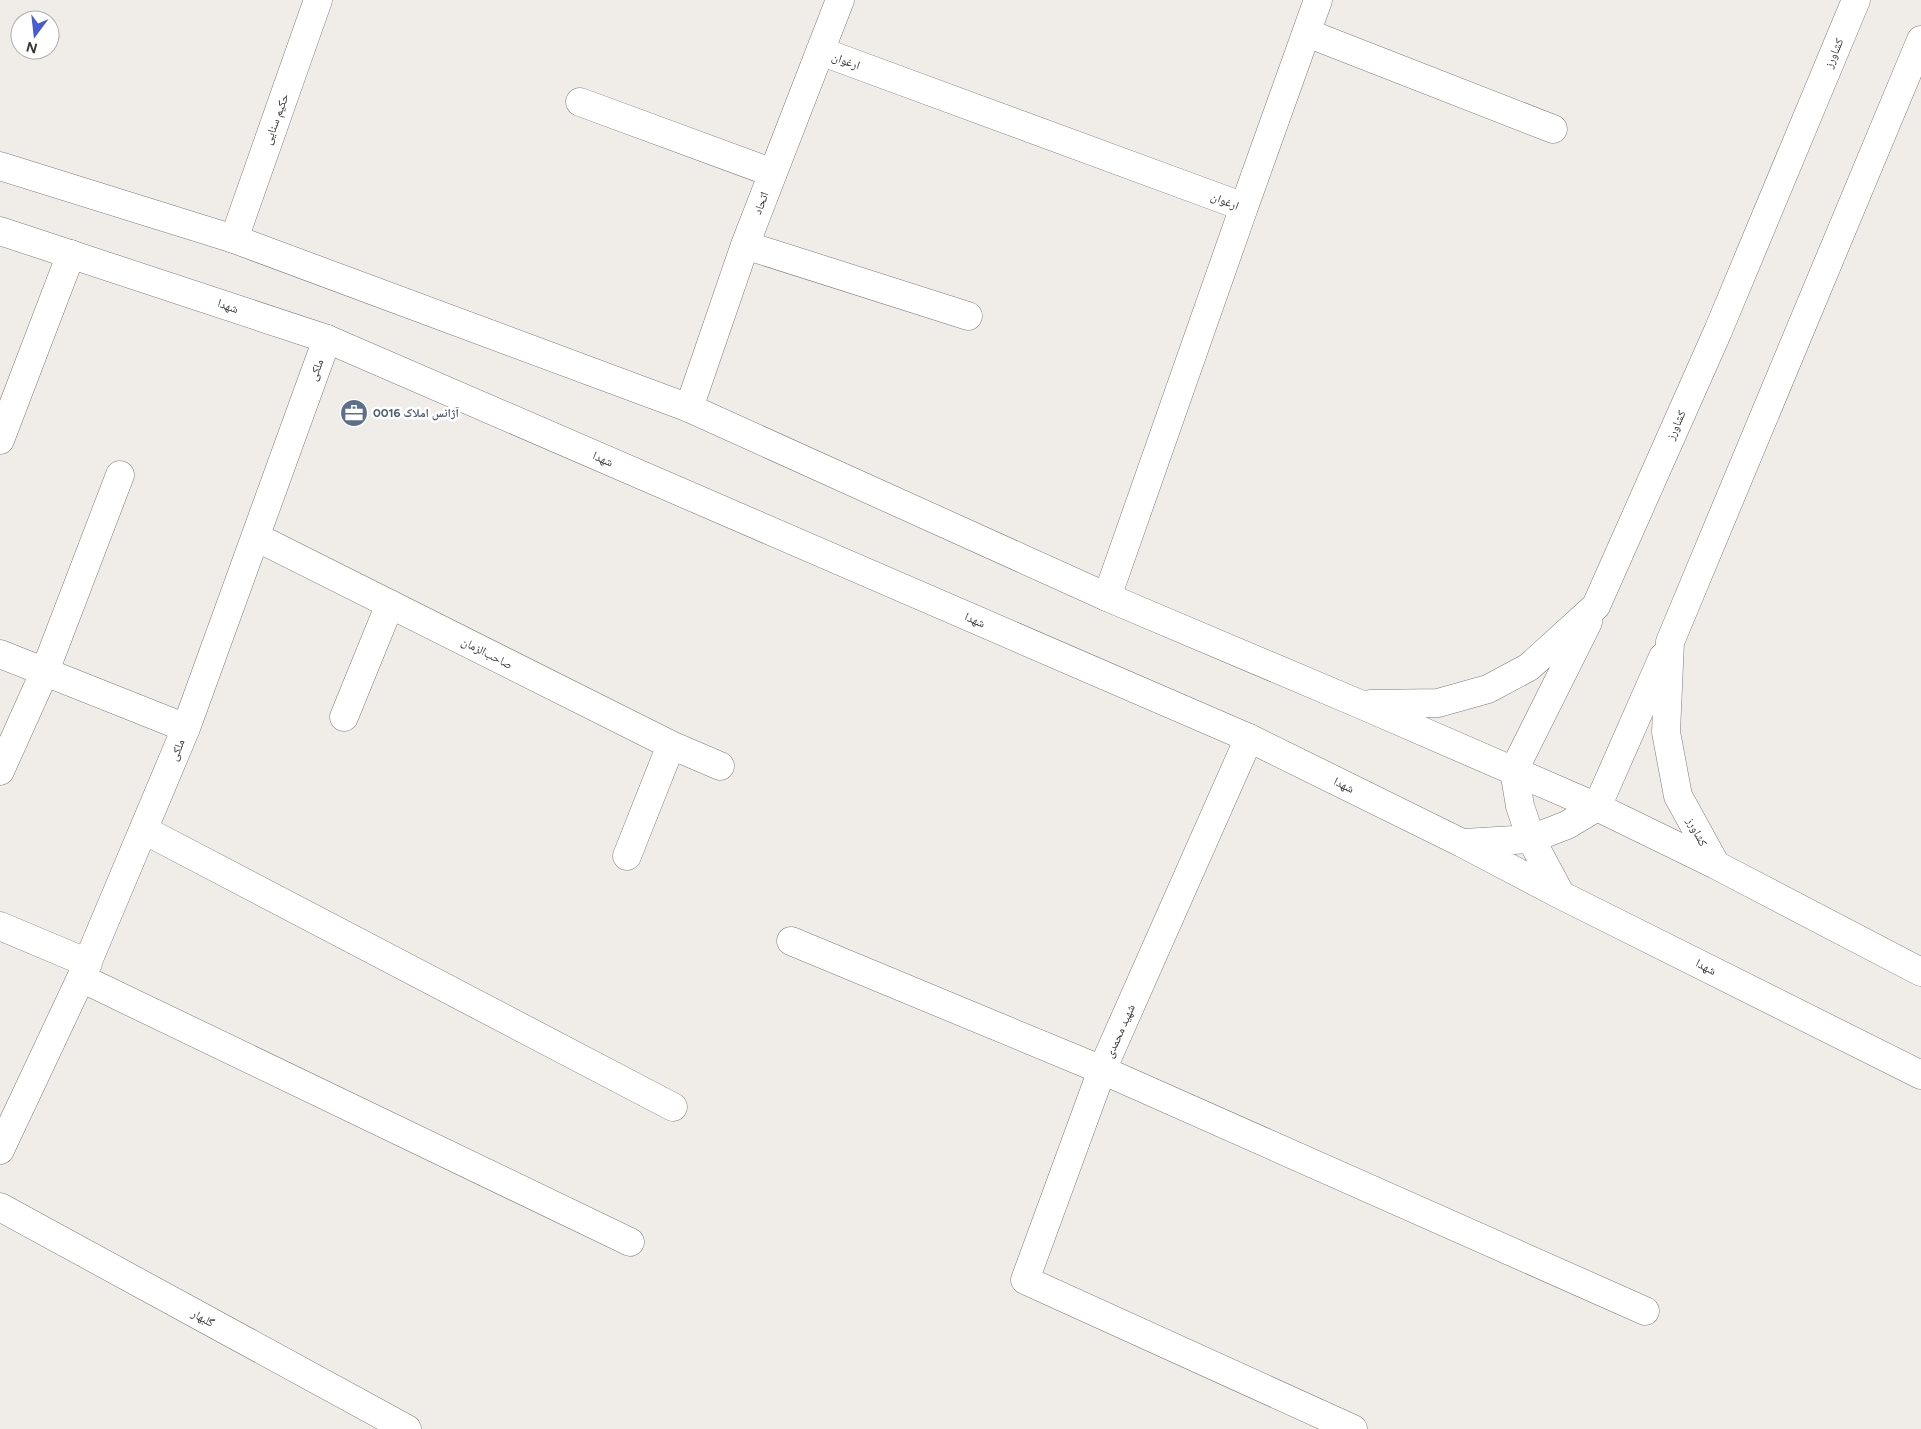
<svg xmlns="http://www.w3.org/2000/svg" width="1921" height="1429" font-family="Figtree,'Noto Naskh Arabic',sans-serif">
<rect width="100%" height="100%" fill="#f0ede9"/>
<g fill="none" stroke-linecap="round" stroke-linejoin="round">
<g stroke="#7f7d7a" stroke-width="29">
<path id="minor" d="M1307,33L1553,129
M820,51L1244,207L1107,597
M580,102L773,173
M1244,207L1318,0
M234,239L318,0
M745,245L968,316
M689,408L745,245L840,0
M0,440L71,254
M256,537L671,745L720,766
M0,654L186,728
M344,717L390,604
M0,771L45,671L120,475
M144,830L673,1107
M627,856L671,745
M0,926L88,963
M791,941L1102,1070L1249,738
M81,978L630,1242
M0,1150L81,978L186,728L327,339
M0,1207L407,1429
M1353,1429L1025,1280L1102,1070L1645,1311"/>
</g>
<g stroke="#7f7d7a" stroke-width="29">
<path id="major" d="M0,166L234,239L689,408L1107,597L1362,705L1597,807L1716,865L1921,972
M0,231L327,339L1249,738L1462,843L1561,895L1921,1075
M1371,704L1438,703L1488,689L1529,667L1596,606L1718,331L1856,0
M1464,843L1531,839L1567,825L1597,807L1663,657
M1716,865L1678,796L1666,732L1670,642L1921,40
M1561,895L1531,839L1520,806L1514,770L1588,622"/>
</g>
<use href="#minor" stroke="#fff" stroke-width="28"/>
<use href="#major" stroke="#fff" stroke-width="28"/>
</g>
<defs>
<g id="office-disc" transform="scale(1.4375)"><circle r="9.5" fill="#5c6f8a" stroke="#fff"/><path d="M-6-3h4V-5.5h4V-3h4V5H-6ZM-1-4.5V-3h2v-1.5ZM-6 0V1H6V0Z" fill="#fff"/></g>
</defs>
<g fill-rule="evenodd">
<use href="#office-disc" x="354" y="413"/>
</g>
<g text-anchor="middle" stroke-width="5" stroke-linejoin="round" paint-order="stroke">
<g font-size="12" fill="#393837" stroke="#fff">
<text transform="translate(1834 53) rotate(-67)" y="4">کشاورز</text>
<text transform="translate(846 61) rotate(20)" y="4">ارغوان</text>
<text transform="translate(276 119) rotate(-70)" y="4">حکیم سنایی</text>
<text transform="translate(1225 201) rotate(22)" y="4">ارغوان</text>
<text transform="translate(761 203) rotate(-69)" y="4">اتحاد</text>
<text transform="translate(228 306) rotate(19)" y="4">شهدا</text>
<text transform="translate(316 370) rotate(-70)" y="4">ملکی</text>
<text transform="translate(1676 425) rotate(-66)" y="4">کشاورز</text>
<text transform="translate(603 459) rotate(23)" y="4">شهدا</text>
<text transform="translate(975 620) rotate(23)" y="4">شهدا</text>
<text transform="translate(487 653) rotate(27)" y="4">صاحب‌الزمان</text>
<text transform="translate(177 750) rotate(-68)" y="4">ملکی</text>
<text transform="translate(1344 785) rotate(26)" y="4">شهدا</text>
<text transform="translate(1697 832) rotate(62)" y="4">کشاورز</text>
<text transform="translate(1706 967) rotate(27)" y="4">شهدا</text>
<text transform="translate(1120 1031) rotate(-66)" y="4">شهید محمدی</text>
<text transform="translate(203 1318) rotate(29)" y="4">گلبهار</text>
</g>
<g font-size="12" font-weight="bold" fill="#4e5e75" stroke="#fff" text-anchor="start">
<text x="373" y="417">آژانس املاک 0016</text>
</g>
</g>
<g transform="translate(35 35) rotate(195)"><circle r="24" fill="#ffffff" stroke="#b0afaf"/>
<path d="M0-4L9 19L0 12L-9 19Z" fill="#485cd1"/>
<text y="-8" font-size="14" font-weight="bold" text-anchor="middle" fill="#393837">N</text>
</g>
</svg>
